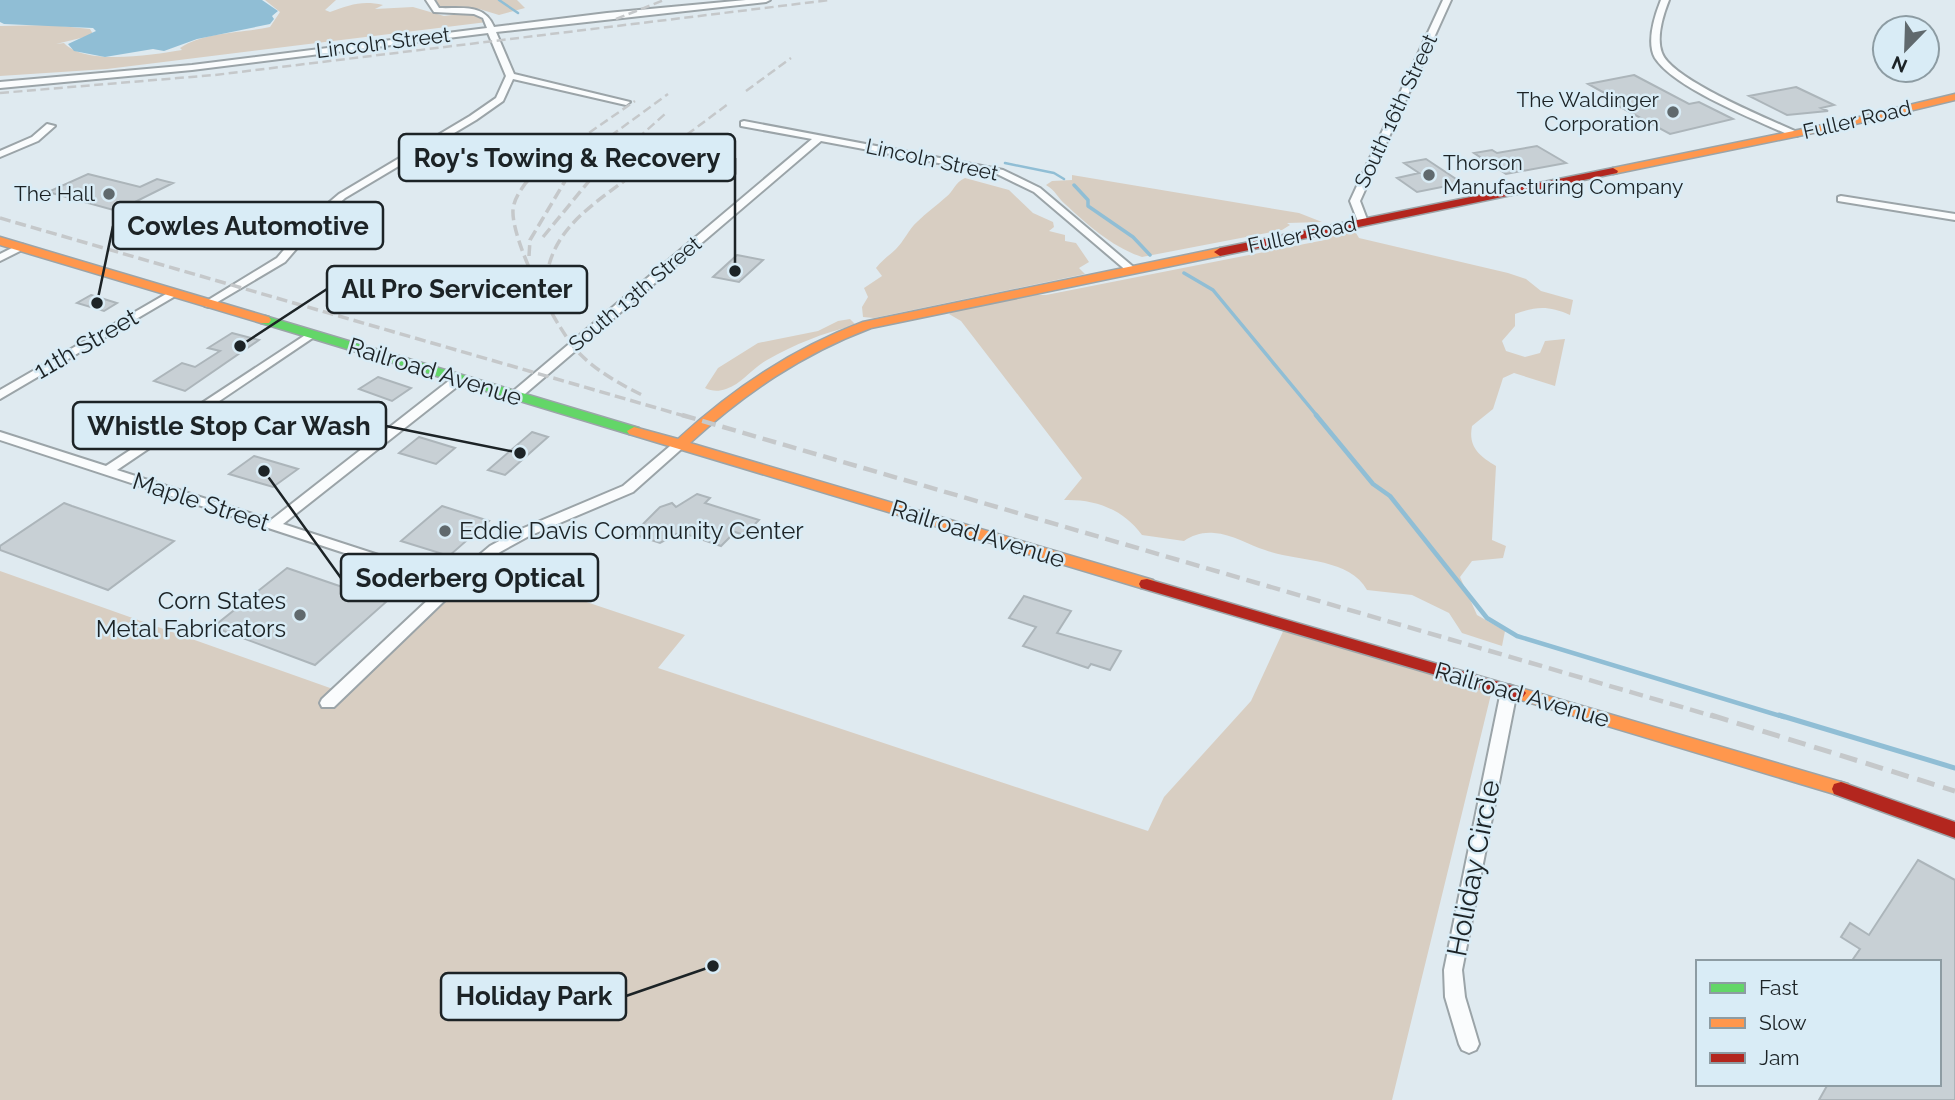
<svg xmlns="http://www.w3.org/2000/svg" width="1955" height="1100" font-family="Raleway,sans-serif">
<rect width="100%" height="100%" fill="#dfeaf0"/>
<path fill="#d8cec2" d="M265,0H336L325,10L330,12C349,5 362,0 383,5L375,9L413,7L444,16L467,13L481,15L487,22L107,69L0,76V26L51,25L90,29L93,34L89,36L56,44L64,43C86,66 151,55 182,50L180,48C203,32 242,33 270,27L280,12Z
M437,0H517L525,8L499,15L476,8L473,10L441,9L433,3Z
M1072,175L1299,213L1322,222L1287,223L1290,225L1282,230L1142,257C1112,247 1088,225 1065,204C1057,197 1056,191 1046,185L1052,181L1072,180Z
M965,178L1009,190L1033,213L1053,222L1054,227L1049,231L1065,235V241L1076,243L1089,262L1079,268L1085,274L874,318L863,317L862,307L868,297L864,288L882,276L876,268C882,260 890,255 896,249C904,241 909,229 917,222C926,213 936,206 946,197C954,191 954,183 965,178Z
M1353,228L1359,238L1508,273L1526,279L1541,291L1573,300L1570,315C1549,306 1537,306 1515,314V326L1502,341L1506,351L1525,357L1540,353L1545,341L1565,339L1555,386L1514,373L1503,378L1493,409L1472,426C1468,447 1479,456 1496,466L1492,540L1506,546L1503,558L1472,561L1460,577L1477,615L1505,631L1502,646L1462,633L1449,613L1412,595L1367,590C1349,557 1297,562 1265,550C1249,545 1232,534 1214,533C1202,532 1193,535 1184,541L1142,535C1123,509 1095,499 1064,500L1082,478L961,321L949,314L956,309L1024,295H1046L1330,239L1331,233Z
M850,319L855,324L853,326C823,333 795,344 767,360C752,368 742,384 726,389C718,392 711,391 705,388L718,368L758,343L818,331L838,321Z
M482,567L685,635L658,668L1148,831L1164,797L1251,701L1286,625L1493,686L1392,1100H0V571L347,694Z"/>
<path fill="#90bed5" d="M0,0H262L278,11L272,16L274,19L270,24L197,39L164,51L153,49L105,57L74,51L68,44L96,31L93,28L4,24L0,22Z"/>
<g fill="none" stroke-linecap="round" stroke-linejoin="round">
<path stroke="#90bed5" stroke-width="2.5" d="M499,0L518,13
M1005,163L1054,173L1064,179"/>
<path stroke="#90bed5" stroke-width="3.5" d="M1074,185L1088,200V206L1133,237L1150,255
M1184,273L1213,290L1318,417"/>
<path stroke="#90bed5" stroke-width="4.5" d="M1316,415L1373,484L1390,496L1487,618L1517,636L1784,717"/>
<path stroke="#90bed5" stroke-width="5" d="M1779,715L1955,768"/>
</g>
<path fill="#c8d0d5" stroke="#acb5ba" stroke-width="2" d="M1634,75L1689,104L1699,102L1733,119L1670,134L1613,103L1621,102L1588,84Z
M1796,87L1834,105L1821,108L1828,111L1787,115L1749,96Z
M1537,146L1566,163L1506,174L1474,153L1492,150L1497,153Z
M1426,159L1462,183L1417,192L1397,178L1419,173L1404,163Z
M88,174L140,187L157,179L173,183L117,211L48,192Z
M737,255L763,260L739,282L713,277Z
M91,295L117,303L104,311L77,303Z
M232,333L259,340L185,391L154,381L182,363L195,367L220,351L208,348Z
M378,377L411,388L392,401L359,389Z
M532,432L548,437L505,475L488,470Z
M419,437L455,448L436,464L399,453Z
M254,456L298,469L273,487L229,474Z
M697,494L710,498L705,503L759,520L744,535L735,532L721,546L680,532L660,543L633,534L660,507L672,503L676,507Z
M64,503L72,506L174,541L108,590L0,550V546Z
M442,506L489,521L449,556L401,541Z
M287,568L386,602L315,665L213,627Z
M1024,596L1071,611L1057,633L1121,651L1110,670L1091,664L1088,668L1023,646L1036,627L1009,618Z
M1918,860L1955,880V1100H1819L1828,1084H1939V962H1851L1860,949L1841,937L1850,923L1869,935Z"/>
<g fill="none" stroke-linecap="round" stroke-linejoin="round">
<g stroke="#9ba4a8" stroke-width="4">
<path id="street" d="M426,0H434L439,8C462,9 484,3 494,27L607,13L746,0H770L766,2L496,32L514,74L630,102L626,105L513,79L503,101L476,120L345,198L321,220L285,262L209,307L205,306V302L277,258L313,216L339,194L470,116L496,98L506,76L488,33L192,70L0,88V82L192,65L487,28L483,18L474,14L434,12Z
M1443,0H1451L1360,201L1368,222L1359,224L1350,201Z
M1661,0H1669C1663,15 1656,38 1662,53C1672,80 1769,119 1797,132V136H1791C1757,120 1675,89 1655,58C1646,42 1655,15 1661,0Z
M744,121L1003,170L1040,188L1137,270L1132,273L1128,272L1034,192L997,174L821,141L519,399H511L509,396L511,393L812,139L741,126V122Z
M47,124L55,126L38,141L0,157V151L32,137Z
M1841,196L1955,214V220L1838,201V197Z
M20,244L24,245V249L0,261V254Z
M173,290L177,291V295L0,399V390Z
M310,332L314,333V337L117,470L271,520L455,376H463L465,379L463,382L283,524L446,577L447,582L490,546L519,530L623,486L676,441L681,440L687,444L633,492L529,536L500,552L467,579L334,707H322L320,703L322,699L445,584L436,583L0,440V432L106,466Z
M1509,685L1515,687L1517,691L1462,970L1465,997L1479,1044L1476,1050L1469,1053L1462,1050L1459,1044L1445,997L1444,970L1501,691L1503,687Z"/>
</g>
<g stroke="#9ba4a8" stroke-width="3">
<path id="fast" d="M265,316L639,428L641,431L639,434H629L261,323L259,320Z"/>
</g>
<g stroke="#9ba4a8" stroke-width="3">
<path id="slow" d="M1955,94V100L1847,126L1613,174L1608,171L1613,168L1847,120Z
M0,237L269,317L271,320L269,323H261L0,245Z
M1220,248L1226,252L1224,255L871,328C802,354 745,393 690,443L1153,580L1155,584L1153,588H1141L629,434L627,431L634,427L678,439C734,388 792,349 863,322Z
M1517,687L1841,782L1848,784L1850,789L1848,794L1841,796L1511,697L1508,693L1511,689Z"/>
</g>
<g stroke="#9ba4a8" stroke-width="3">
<path id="jam" d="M1613,168L1618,171L1617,173L1220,256L1214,252L1220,248Z
M1147,579L1523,689L1526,693L1523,697L1517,699L1141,588L1139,584L1141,580Z
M1841,782L1955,822V838L1834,794L1832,789L1834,784Z"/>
</g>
<use href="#street" fill="#fafcfd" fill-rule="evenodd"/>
<use href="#fast" fill="#63d668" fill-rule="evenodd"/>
<use href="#slow" fill="#ff974d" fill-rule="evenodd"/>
<use href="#jam" fill="#b3261e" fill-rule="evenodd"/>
<path stroke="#c5c8ca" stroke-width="2.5" stroke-dasharray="9 4.5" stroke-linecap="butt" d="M616,19L664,0
M746,91L791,58
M0,93L215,75L830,0
M526,183L554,157L635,101
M564,183L579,159L668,94
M587,183L665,114
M622,183L728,104"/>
<path stroke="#c5c8ca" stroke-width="3.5" stroke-dasharray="11 5" stroke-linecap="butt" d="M527,181C521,190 514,198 513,210C511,241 557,331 580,354C598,372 620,384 642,395
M0,218L688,417
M543,237L589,181
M529,256L530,240L565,181
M545,296C545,237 581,213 624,181"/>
<path stroke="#c5c8ca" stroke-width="4.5" stroke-dasharray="14 7" stroke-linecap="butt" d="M682,415L1716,717"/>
<path stroke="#c5c8ca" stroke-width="5" stroke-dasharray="18 9" stroke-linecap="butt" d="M1711,715L1955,791"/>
</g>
<g fill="#60696d" stroke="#d9ecf6" stroke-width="2.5">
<circle cx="1673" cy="112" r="7"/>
<circle cx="1429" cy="175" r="7"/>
<circle cx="109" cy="194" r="7"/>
<circle cx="445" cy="531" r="7"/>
<circle cx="300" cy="615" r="7"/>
</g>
<g text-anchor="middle" stroke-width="5" stroke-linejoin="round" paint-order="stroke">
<g font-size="21" fill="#1c2326" stroke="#d9ecf6">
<text transform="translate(383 43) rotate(-7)" y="7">Lincoln Street</text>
<text transform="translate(1396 111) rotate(-65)" y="7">South 16th Street</text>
<text transform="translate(1857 120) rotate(-13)" y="7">Fuller Road</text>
<text transform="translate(932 160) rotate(12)" y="7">Lincoln Street</text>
<text transform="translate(1302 235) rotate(-12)" y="7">Fuller Road</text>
<text transform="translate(635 294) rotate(-40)" y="7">South 13th Street</text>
</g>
<g font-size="21" fill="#1c2326" stroke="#d9ecf6" text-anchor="end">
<text x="1659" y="107">The Waldinger<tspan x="1659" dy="24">Corporation</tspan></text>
<text x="1443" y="170" text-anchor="start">Thorson<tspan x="1443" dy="24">Manufacturing Company</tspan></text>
<text x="95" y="201">The Hall</text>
</g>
<g font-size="24" fill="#1c2326" stroke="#d9ecf6">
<text transform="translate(86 344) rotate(-30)" y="8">11th Street</text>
<text transform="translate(435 372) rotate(17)" y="8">Railroad Avenue</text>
<text transform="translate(201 502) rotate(18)" y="8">Maple Street</text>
<text transform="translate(978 534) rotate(17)" y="8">Railroad Avenue</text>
<text transform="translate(1522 695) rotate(16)" y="8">Railroad Avenue</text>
</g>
<g font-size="24" fill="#1c2326" stroke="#d9ecf6" text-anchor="start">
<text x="459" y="539">Eddie Davis Community Center</text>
<text x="286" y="609" text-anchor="end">Corn States<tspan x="286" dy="28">Metal Fabricators</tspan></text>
</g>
<g font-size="28" fill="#1c2326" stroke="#d9ecf6">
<text transform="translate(1473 868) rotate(-79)" y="10">Holiday Circle</text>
</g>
</g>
<path fill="none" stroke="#1c2326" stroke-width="2.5" d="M735 271L735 158M97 303L113 226M240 346L327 289M520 453L386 426M264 471L341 578M713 966L626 996"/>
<g fill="#1c2326" stroke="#d9ecf6" stroke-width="2.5">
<circle cx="735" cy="271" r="7"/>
<circle cx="97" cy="303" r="7"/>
<circle cx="240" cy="346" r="7"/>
<circle cx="520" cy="453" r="7"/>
<circle cx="264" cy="471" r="7"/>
<circle cx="713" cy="966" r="7"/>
</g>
<g fill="#d9ecf6" stroke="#1c2326" stroke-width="2.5">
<rect x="399" y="134" width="336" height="47" rx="7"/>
<rect x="113" y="202" width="270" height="47" rx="7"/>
<rect x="327" y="266" width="260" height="47" rx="7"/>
<rect x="73" y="402" width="313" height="47" rx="7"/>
<rect x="341" y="554" width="257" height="47" rx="7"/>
<rect x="441" y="973" width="185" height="47" rx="7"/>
</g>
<g font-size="26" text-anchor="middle" font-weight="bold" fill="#1c2326">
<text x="567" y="167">Roy's Towing &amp; Recovery</text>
<text x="248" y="235">Cowles Automotive</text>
<text x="457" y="298">All Pro Servicenter</text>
<text x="229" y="435">Whistle Stop Car Wash</text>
<text x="470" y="587">Soderberg Optical</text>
<text x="534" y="1005">Holiday Park</text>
</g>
<rect x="1696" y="960" width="245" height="126" fill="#d9ecf6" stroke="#8d9ca3" stroke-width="2"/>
<rect x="1710" y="983" width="35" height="10" fill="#63d668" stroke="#8d9ca3" stroke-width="2"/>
<text x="1759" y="995" font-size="21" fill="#1c2326">Fast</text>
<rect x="1710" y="1018" width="35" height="10" fill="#ff974d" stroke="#8d9ca3" stroke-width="2"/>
<text x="1759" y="1030" font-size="21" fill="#1c2326">Slow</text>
<rect x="1710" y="1053" width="35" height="10" fill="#b3261e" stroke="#8d9ca3" stroke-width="2"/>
<text x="1759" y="1065" font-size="21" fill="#1c2326">Jam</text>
<g transform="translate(1906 49) rotate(203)"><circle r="33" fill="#d9ecf6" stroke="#8d9ca3" stroke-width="2"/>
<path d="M0-5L12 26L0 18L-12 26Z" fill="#60696d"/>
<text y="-10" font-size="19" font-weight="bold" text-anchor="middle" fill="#1c2326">N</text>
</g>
</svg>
